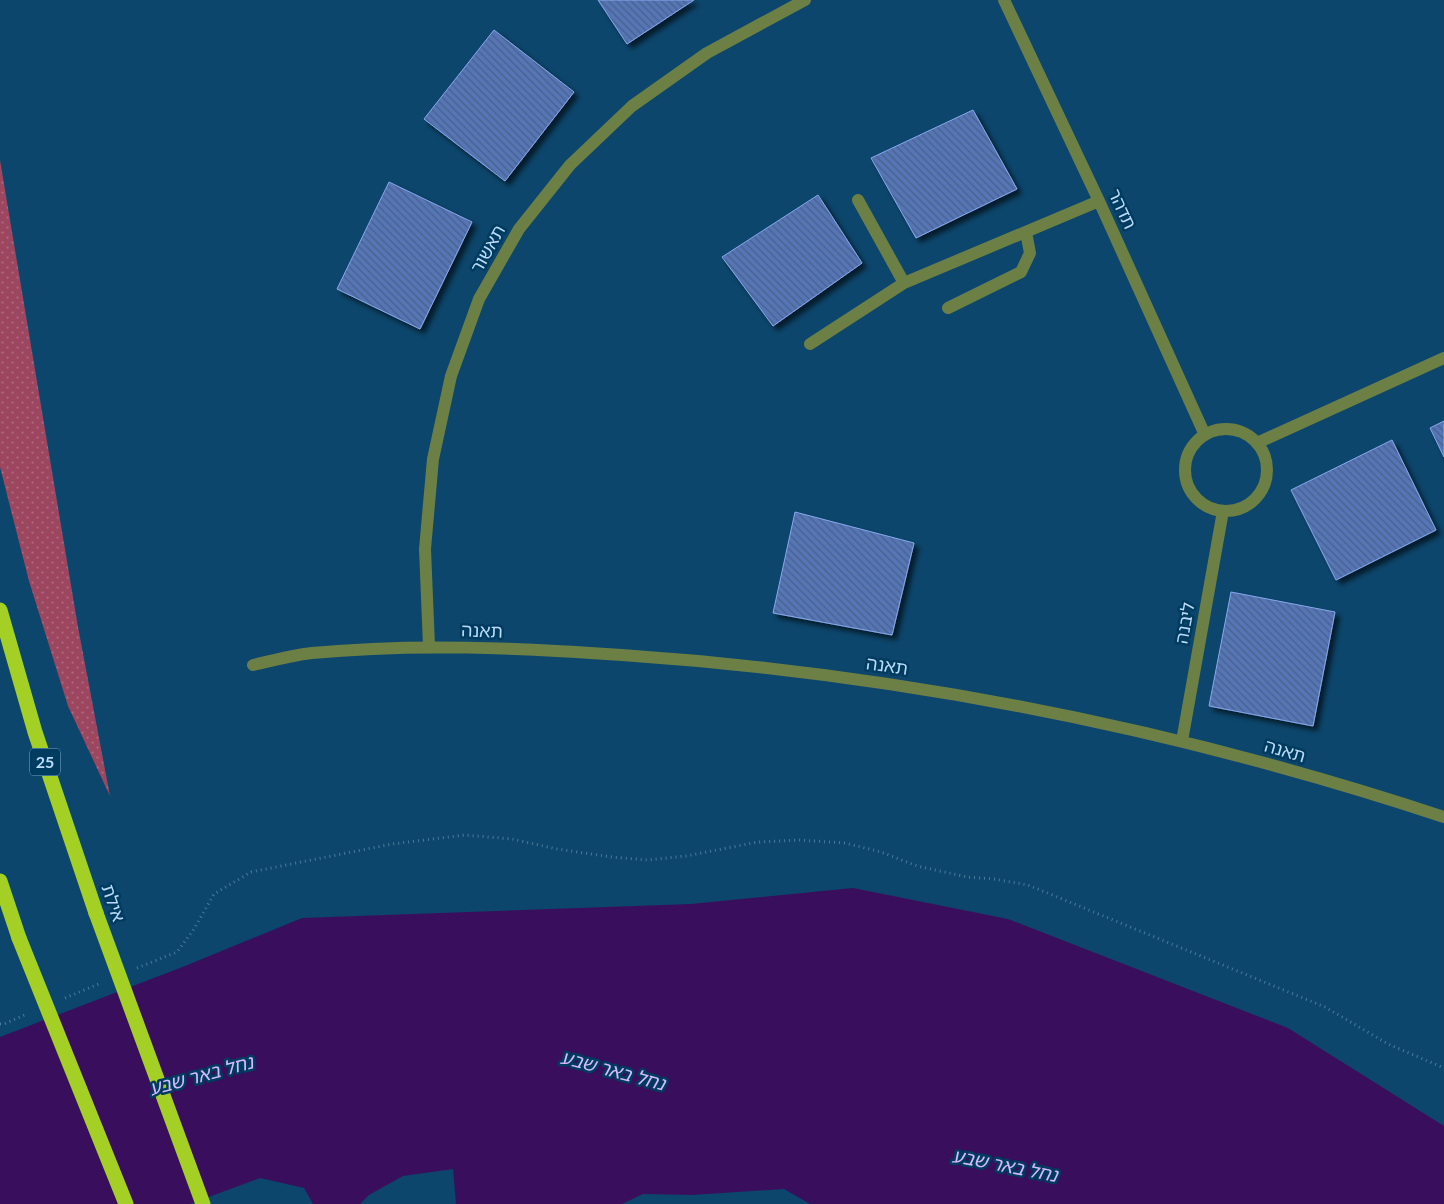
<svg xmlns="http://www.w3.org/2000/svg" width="1444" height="1204" font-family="Lato,'Noto Sans Hebrew',sans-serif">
<defs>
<pattern id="park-dots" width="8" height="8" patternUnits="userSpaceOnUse" patternTransform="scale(1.25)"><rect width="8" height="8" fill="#9d465f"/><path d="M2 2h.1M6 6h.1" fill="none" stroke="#ac697f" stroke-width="1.8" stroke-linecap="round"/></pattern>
<pattern id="building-back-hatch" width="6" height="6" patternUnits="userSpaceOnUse" patternTransform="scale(1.25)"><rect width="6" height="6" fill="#5575b5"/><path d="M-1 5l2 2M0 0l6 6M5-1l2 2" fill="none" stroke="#49618a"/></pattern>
<filter id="shadow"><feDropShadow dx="4.5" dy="4.5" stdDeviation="2.5" flood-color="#0009"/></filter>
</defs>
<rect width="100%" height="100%" fill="#0c466c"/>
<path fill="url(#park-dots)" d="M0,160L78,627L110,796L68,706L29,581L0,467Z"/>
<path fill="#390f5d" d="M853,888L1008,919L1288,1028L1444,1126V1204H810L784,1189L692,1195L643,1194L622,1204H456L453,1169L403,1176L369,1195L360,1204H313L304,1188L260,1178L190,1204H0V1037L185,966L302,918L691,904Z"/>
<path fill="url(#building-back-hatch)" stroke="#87a9ed" filter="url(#shadow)" d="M598,0H694L627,44Z
M494,30L574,92L505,181L424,119Z
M973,110L1017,189L916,238L871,158Z
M389,182L472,222L420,329L337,289Z
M818,195L862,263L773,326L722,257Z
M1444,421V457L1430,428Z
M1392,440L1436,530L1336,580L1291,490Z
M795,512L914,543L892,635L773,613Z
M1231,592L1335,612L1313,726L1209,706Z"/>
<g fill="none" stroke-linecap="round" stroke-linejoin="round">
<path stroke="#497b9d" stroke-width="3" stroke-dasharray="1 4" stroke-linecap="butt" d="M137,968L177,952L194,929L214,894L251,872L392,844L465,835L512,839L557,849L612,857L648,860L686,856L758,842L799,840L845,843L881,852L917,866L967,877L994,879L1028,885L1325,1007L1388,1044L1444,1068
M65,998L101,983
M0,1024H4L27,1014"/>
<path stroke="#6c7f45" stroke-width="12" d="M1004,0L1099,201L1205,435
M858,200L904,283
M948,308L1021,272L1030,253L1026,232
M810,344L904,283L1099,201
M1185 470a41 41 0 1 1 82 0a41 41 0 1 1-82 0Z
M1257,443L1444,358
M429,646L425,549L433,459L451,376L479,299L519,229L570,165L632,106L707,53L805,0
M253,665C272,661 292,655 312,653C415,643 519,648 622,655C902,674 1178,729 1444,817
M1182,741L1223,511"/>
<path stroke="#a4cf24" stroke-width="15" d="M0,610L35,732L96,913
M0,881L19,938"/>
<path stroke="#a4cf24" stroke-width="15" d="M96,913L203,1204
M19,938L126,1204"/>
</g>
<g text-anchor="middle" stroke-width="5" stroke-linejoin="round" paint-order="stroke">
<rect fill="#003b60" stroke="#82abca" stroke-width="1" x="30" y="748.5" width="30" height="27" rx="4"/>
<g font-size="16" font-weight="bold" fill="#b9dbf7">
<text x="45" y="768">25</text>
</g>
<g font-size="18" fill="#b9dbf7" stroke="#003b60">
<text transform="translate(1122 209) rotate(65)" y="6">תדהר</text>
<text transform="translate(488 249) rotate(-61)" y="6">תאשור</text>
<text transform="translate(1185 623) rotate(-80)" y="6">ליבנה</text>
<text transform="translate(482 631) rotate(2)" y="6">תאנה</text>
<text transform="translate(887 666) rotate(8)" y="6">תאנה</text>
<text transform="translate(1285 751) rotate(16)" y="6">תאנה</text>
<text transform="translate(113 903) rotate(71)" y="6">אילת</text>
</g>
<g font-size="19" font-style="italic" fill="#d6bafb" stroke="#003b60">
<text transform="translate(613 1070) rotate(15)" y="7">נחל באר שבע</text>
<text transform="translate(201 1075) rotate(-15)" y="7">נחל באר שבע</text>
<text transform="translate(1005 1165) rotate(11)" y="7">נחל באר שבע</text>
</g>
</g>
</svg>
